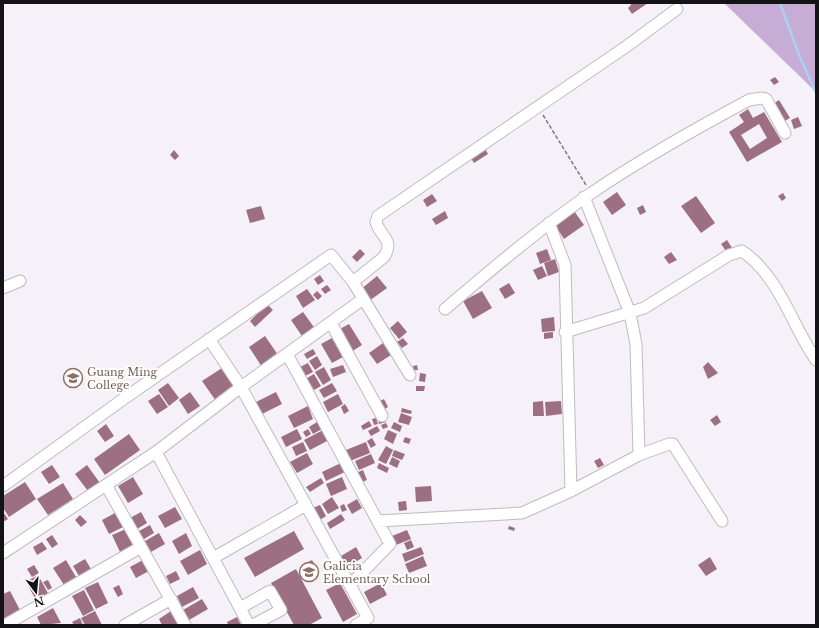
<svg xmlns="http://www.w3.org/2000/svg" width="819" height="628" font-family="'Libre Baskerville',serif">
<rect width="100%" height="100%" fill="#f6f1f8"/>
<path fill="#c7add6" d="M724,3H816V92Z"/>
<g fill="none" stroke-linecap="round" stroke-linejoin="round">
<path stroke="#acd0f4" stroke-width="2.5" d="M780,3L799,55L816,93"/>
</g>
<path fill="#9d6f83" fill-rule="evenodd" d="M630,3H648L632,14L628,8L631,5Z
M775,77L779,82L774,85L770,80Z
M779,100L790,118L783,122L773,104Z
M748,109L753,118L764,112L782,142L747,162L729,132L744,122L739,115ZM759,124L767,138L750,149L741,135Z
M798,117L802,126L794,129L791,120Z
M483,145L488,154L474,163L469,155Z
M174,150L179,156L175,160L170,155Z
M617,192L626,205L612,215L603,202Z
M783,193L786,198L782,201L778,196Z
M432,194L437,201L427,207L423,200Z
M696,196L715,223L701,233L681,206Z
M643,205L646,212L640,215L637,208Z
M261,206L265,219L250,223L246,210Z
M572,208L584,225L564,239L553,222Z
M445,211L448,218L436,225L432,219Z
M727,240L734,251L728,254L721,244Z
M360,249L365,254L357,262L352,257Z
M547,249L551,260L540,264L536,253Z
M671,252L677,260L669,264L664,257Z
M555,259L559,272L548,276L544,263Z
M542,266L547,276L538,280L533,270Z
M320,275L324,281L318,285L314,279Z
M377,276L387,288L369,301L360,290Z
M509,283L515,293L505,299L499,289Z
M327,285L331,290L325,294L321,289Z
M307,289L315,300L303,308L296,296Z
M317,291L322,296L318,300L313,295Z
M482,291L492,308L473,319L463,301Z
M267,304L273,310L255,327L250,321Z
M303,312L316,330L304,339L291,320Z
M554,317L555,331L542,332L541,319Z
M398,321L407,332L399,339L390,328Z
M349,324L362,345L351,352L338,330Z
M553,332V338L544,339V333Z
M265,336L278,355L262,367L249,347Z
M332,338L343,357L332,363L321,344Z
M403,338L408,344L402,348L397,342Z
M383,343L391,355L377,364L369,353Z
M313,349L316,354L307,359L304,354Z
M317,356L322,365L315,370L309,361Z
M708,362L718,373L708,379L703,367Z
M308,363L313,372L305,376L300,367Z
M343,365L346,372L333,377L330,369Z
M417,365L418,370H414L413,366Z
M324,367L331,380L323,385L315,372Z
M222,368L235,387L216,401L202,381Z
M420,373L426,374L425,382L419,381Z
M314,374L321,386L314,390L307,378Z
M168,383L179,398L169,406L158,390Z
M332,383L337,391L324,398L319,390Z
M416,386H425L424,391H416Z
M190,392L200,406L188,414L179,400Z
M276,392L282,404L262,414L256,402Z
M159,394L168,407L157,414L148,401Z
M338,394L343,404L328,412L323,402Z
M384,399L388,407L383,410L378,402Z
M543,401L544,416H533V402Z
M561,401L562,414L546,416L545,402Z
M345,404L349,411L344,414L341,407Z
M308,406L313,419L294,428L288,416Z
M402,408L412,411L411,414L401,412Z
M401,413L412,417L409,425L398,422Z
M717,415L721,422L715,426L710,420Z
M384,417L386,422L379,424L378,419Z
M376,418L378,424L374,425L372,419Z
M369,421L372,426L363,430L361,426Z
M317,422L322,429L313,434L309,427Z
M394,422L402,426L400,432L391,428Z
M386,423L388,427L383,429L381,425Z
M106,424L114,436L105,442L97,431Z
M377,426L380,431L371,436L368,431Z
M297,429L302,439L286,447L281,437Z
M308,429L311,434L306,437L303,432Z
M323,430L329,440L310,450L304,440Z
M388,430L397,434L393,444L384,439Z
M129,434L140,450L105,475L94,459Z
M405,437L411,439L409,444L403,442Z
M372,438L376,445L371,448L367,441Z
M303,442L307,451L296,456L292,447Z
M366,442L370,453L350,461L346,450Z
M386,446L393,450L386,464L378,460Z
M394,450L405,454L402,460L392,456Z
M307,453L313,464L297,473L290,462Z
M371,454L375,463L359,470L355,461Z
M392,457L400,461L397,468L389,464Z
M600,458L604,465L598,468L594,461Z
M341,463L345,472L326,481L322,472Z
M379,463L389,468L387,473L377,468Z
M52,465L60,477L49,484L41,472Z
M87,465L100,483L88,491L75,474Z
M363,470L367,480L360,483L356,473Z
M133,477L143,494L128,503L118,486Z
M342,477L347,489L331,496L326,484Z
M321,478L324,483L310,492L306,487Z
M25,482L36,499L9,517L3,508V496Z
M63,483L73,499L48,515L37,499Z
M431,486L432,501L416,502L415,487Z
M332,497L339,508L328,514L322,504Z
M357,499L362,508L352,514L347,505Z
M406,501L407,510L399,511L398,502Z
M344,504L347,510L342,512L340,506Z
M320,505L326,516L320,520L313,508Z
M175,507L182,519L165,528L158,516Z
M3,512L8,519L3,522Z
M141,512L147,523L137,529L130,518Z
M115,513L123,527L109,534L102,520Z
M341,514L345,520L330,529L327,523Z
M80,515L87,522L81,527L75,520Z
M150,525L154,533L144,539L139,531Z
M509,526L515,528L514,531L508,529Z
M126,529L134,546L120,552L112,535Z
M407,530L411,539L396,545L392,536Z
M294,531L304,549L255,577L244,558Z
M159,533L165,544L151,552L145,541Z
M186,533L192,546L179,554L172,541Z
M52,535L58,544L52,548L46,539Z
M411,540L414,547L407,550L404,543Z
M42,542L47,549L37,555L33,547Z
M356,547L362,558L347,567L341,556Z
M421,547L424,554L405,562L402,554Z
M200,550L207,564L188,575L180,561Z
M423,556L427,566L409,573L405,564Z
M710,557L717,569L706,576L698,565Z
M85,559L91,569L79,576L73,566Z
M66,560L76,577L64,585L53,568Z
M143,560L149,571L136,578L130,567Z
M312,560L318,570L308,576L302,565Z
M34,565L39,573L32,577L27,569Z
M296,569L322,618L309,625H294L271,583Z
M176,571L180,579L170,584L166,576Z
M38,575L49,595L37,602L26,582Z
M48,580L52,588L48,590L43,582Z
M98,582L108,603L96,609L85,588Z
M340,583L357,614L343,622L326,590Z
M381,583L387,595L370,604L364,592Z
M119,585L123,594L118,597L113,588Z
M193,587L199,598L182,607L177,596Z
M84,590L94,610L83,616L72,596Z
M10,591L21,612L4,620L3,594Z
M202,599L208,609L189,620L183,610Z
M53,608L61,623L41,625L37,617Z
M95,611L102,625H85L81,618Z
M171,611L179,625H162L159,619Z
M237,617L241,625H228L227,622Z
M80,618L83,625H74L72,622Z"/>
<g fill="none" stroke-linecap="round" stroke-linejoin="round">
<g stroke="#bfbbc1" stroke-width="13">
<path id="minor" d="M584,197L630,313L636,344L639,455
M549,223L565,265L571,491
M353,282L384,257C395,239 380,237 376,222L378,216L627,46L677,9
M3,288L20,281
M445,309C492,269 539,229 590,194C641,159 695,129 749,100L762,98L766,99L785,133
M331,323L382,416
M565,332L644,308L729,255L742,251C780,277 791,324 816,360
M209,339L241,387L368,618L356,625
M287,354L390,544L350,585
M156,452L249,625
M106,485L185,625
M3,486L122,400L331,255L353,282L410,375
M378,521L522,513L571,491L639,455L669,444H673L676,449L722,521
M3,553L156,452L241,387L363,299
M213,558L306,505
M240,608L270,591L281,610L253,625
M5,625L141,547
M125,625L171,599"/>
</g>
<path stroke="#7e7b80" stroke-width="1.5" stroke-dasharray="4 2" stroke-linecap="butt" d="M543,115L586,185"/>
<use href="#minor" stroke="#fff" stroke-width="11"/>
</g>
<defs>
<g id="university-ring" transform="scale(1)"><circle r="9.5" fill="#fff" stroke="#8d6e63" stroke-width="1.5"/><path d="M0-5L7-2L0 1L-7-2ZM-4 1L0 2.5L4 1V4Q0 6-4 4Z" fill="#8d6e63"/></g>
<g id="school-ring" transform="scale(1)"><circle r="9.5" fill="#fff" stroke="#8d6e63" stroke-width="1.5"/><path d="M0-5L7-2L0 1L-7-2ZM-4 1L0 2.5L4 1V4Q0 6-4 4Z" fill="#8d6e63"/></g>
</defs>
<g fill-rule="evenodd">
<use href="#university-ring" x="73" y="378"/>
<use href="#school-ring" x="309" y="572"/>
</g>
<g text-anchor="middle" stroke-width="4" stroke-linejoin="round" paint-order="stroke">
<g font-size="11" fill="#785e54" stroke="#fff" text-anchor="start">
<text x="87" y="376">Guang Ming<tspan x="87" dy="13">College</tspan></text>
<text x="323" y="570">Galicia<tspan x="323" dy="13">Elementary School</tspan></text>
</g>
</g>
<rect width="819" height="628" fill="none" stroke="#131214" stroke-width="8"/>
<g transform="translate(36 592) rotate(164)" stroke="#ffffff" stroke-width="3" paint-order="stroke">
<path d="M0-3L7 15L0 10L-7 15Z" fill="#131214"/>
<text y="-6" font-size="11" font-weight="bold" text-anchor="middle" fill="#131214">N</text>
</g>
</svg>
